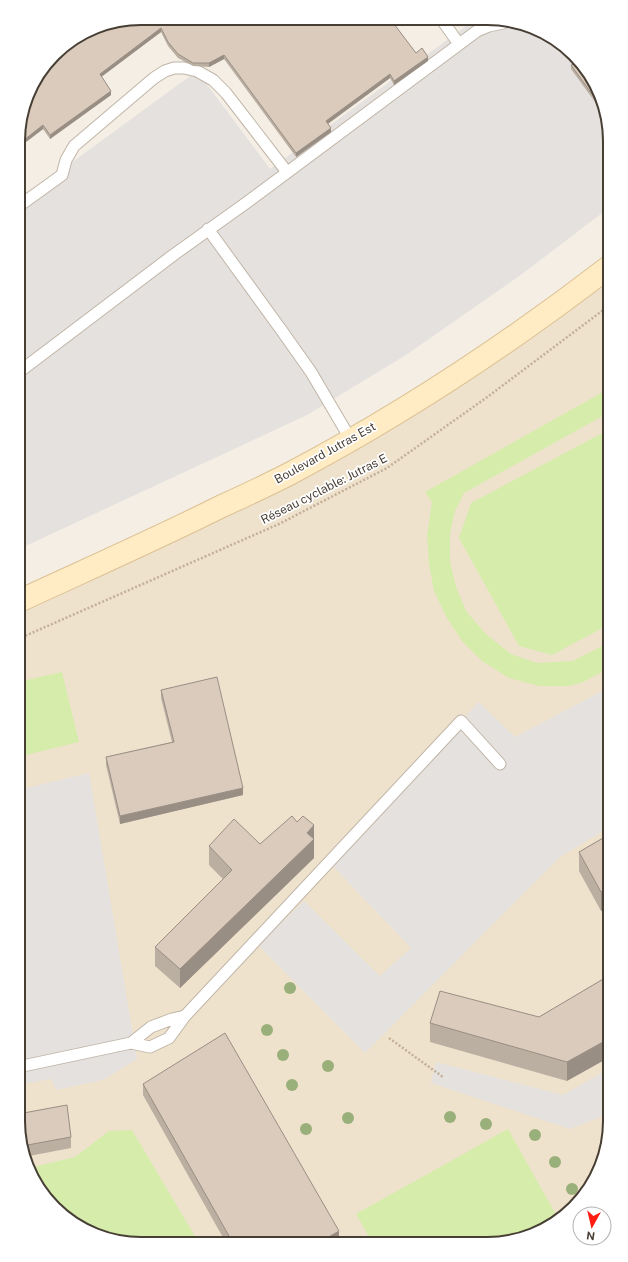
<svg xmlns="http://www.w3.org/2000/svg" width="628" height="1262" font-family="'Public Sans',sans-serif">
<rect width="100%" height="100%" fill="#f4eee5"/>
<path fill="#efe2cd" d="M610,266V1130L601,1168L585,1196L556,1223L527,1238L487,1244L124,1243L93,1235L60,1214L24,1161L18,1121L19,601L291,473Z"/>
<path fill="#d5ecaa" d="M610,388V412L464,493L455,511L450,533V562L456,587L466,611L486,634L511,654L537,663L573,661L610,642V668L581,683L568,686H539L509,678L482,661L462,641L447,618L434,591L429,564L427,536L432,502L425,492Z
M610,429V624L552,655L519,646L459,538L471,503Z
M62,672L79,742L18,757V682Z
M508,1129L559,1220L556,1223L527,1238L487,1244H373L356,1214Z
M132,1130L199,1243H124L93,1235L60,1214L29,1168L75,1157L109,1131Z"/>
<path fill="#e4e1de" d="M460,20H511L568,48L604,101L610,141V207L522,274L406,355L307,415L19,549V201L197,71L270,169L465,27Z
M608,688L610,689V827L560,857L365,1053L258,945L304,901L380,976L411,948L329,862L479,702L515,737Z
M89,773L137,1059L103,1080L56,1090L51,1079L18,1085V790Z
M436,1062L563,1095L610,1068V1113L570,1129L431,1083Z"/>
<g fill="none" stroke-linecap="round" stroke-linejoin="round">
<g stroke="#c0b5a7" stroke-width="13">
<path id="service" d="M442,20L459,44
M19,206L62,175L66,160L74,146L154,78L165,71L174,68H184L197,71L213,80L226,93L287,172
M208,229L282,331L311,372L351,440
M19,372L172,256L246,203L477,31L489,26L503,23L511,20
M131,1043L150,1047L169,1038L185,1016L461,721L500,764
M18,1067L131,1043L151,1027L172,1019L185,1016"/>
</g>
<g stroke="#dcc192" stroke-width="24">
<path id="secondary" d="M19,601C86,570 154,540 220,507C244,496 268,485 291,473C403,414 510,343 610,266"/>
</g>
<path stroke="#c3af97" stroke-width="2.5" stroke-dasharray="2 2" stroke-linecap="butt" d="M18,639L279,524L387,468L486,398L610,305
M389,1038L443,1077"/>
<use href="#service" stroke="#fff" stroke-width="11"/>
<use href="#secondary" stroke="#ffebc4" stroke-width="22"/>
</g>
<g fill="#99b07a">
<circle cx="290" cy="988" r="6"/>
<circle cx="267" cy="1030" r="6"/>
<circle cx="283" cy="1055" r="6"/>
<circle cx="328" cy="1066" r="6"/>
<circle cx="292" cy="1085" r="6"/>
<circle cx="450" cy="1117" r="6"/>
<circle cx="348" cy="1118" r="6"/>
<circle cx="486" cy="1124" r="6"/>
<circle cx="306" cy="1129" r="6"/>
<circle cx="535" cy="1135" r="6"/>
<circle cx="555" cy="1162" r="6"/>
<circle cx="572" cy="1189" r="6"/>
</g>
<path fill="#bbafa2" d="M141,18L416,53L428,61L394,85L390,78L328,124L331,132L296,157L224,59L209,67L193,66L178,58L168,46L161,32L101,76L111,95L50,139L43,129L20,147L25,158L19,163V125Z
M571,65L604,101L606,117L571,69Z
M161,690L243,795L120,824L106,765V757L172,742L161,698Z
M297,822L314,825V858L180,988L155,966V947L223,879L209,865V846L260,844Z
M610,834V905L601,911L579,871V852Z
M610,975L567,1081L430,1042V1023L539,1017Z
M143,1084L339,1242L336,1244L226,1243L143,1095Z
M18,1121L71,1137V1148L24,1157Z"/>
<path fill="#998e84" d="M161,28V32L100,78V74Z
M224,55V59L209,67V63Z
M428,57V61L394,85V81Z
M390,74V78L326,125V121Z
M111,91V95L50,139V135Z
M43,125V129L19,147V144Z
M331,128V132L296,157V153Z
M25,154V158L19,163V159Z
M243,788V795L120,824V816Z
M314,825V858L180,988V969L307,833Z
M610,886V905L601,911V892Z
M610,1038V1057L567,1081V1062Z
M339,1231V1242L336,1244L318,1243Z"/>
<path fill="#dacbbc" stroke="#998e84" d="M141,18L391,20L416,53L422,48L428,57L394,81L390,74L326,121L331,128L296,153L224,55L209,63H193L178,54L168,42L161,28L100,74L111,91L50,135L43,125L19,144V125L31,86L60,49L94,27Z
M578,63L604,101L605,112L571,65Z
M19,145L25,154L19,159Z
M217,677L243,788L120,816L106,757L174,742L161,690Z
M292,816L297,822L303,816L314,825L307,833L314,839L180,969L155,947L232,870L209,846L234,819L260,844Z
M610,834V886L601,892L579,852Z
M610,975V1038L567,1062L430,1023L440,991L539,1017Z
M225,1033L339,1231L318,1243H233L143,1084Z
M67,1105L71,1137L22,1146L18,1121V1114Z"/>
<g text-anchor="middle" stroke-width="3.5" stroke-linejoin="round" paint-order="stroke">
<g font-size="12" fill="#473e34" stroke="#fff">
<text transform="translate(325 453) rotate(-29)" y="4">Boulevard Jutras Est</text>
<text transform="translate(324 489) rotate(-27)" y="4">Réseau cyclable: Jutras E</text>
</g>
</g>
<path d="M0 0H628V1262H0ZM141 25H487A116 116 0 0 1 603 141V1121A116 116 0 0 1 487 1237H141A116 116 0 0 1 25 1121V141A116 116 0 0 1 141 25Z" fill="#fff" fill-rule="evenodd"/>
<path fill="none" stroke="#473e34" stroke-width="2" d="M141 25H487A116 116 0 0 1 603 141V1121A116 116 0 0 1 487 1237H141A116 116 0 0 1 25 1121V141A116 116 0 0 1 141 25Z"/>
<g transform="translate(592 1226) rotate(188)"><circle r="19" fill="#ffffff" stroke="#b5b2ae"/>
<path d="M0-3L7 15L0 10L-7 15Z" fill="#ff1c11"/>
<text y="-6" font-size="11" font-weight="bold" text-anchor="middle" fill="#473e34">N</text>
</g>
</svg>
